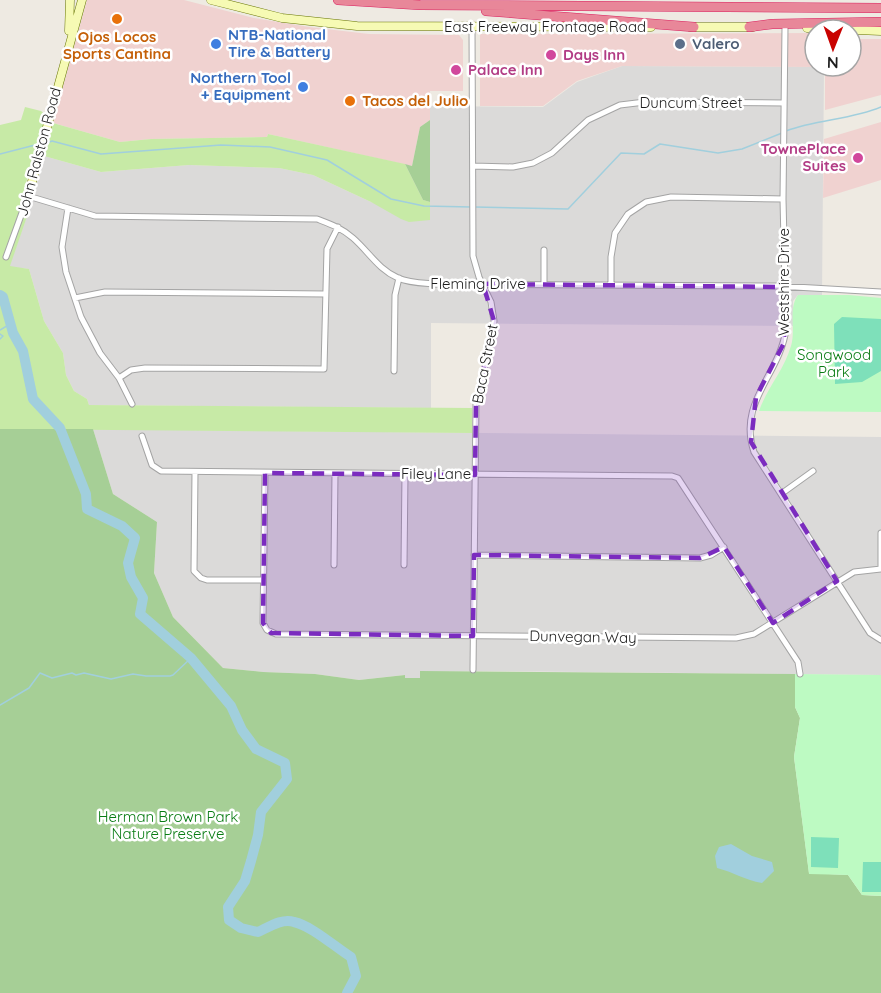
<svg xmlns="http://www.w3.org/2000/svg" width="881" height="993" font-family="Quicksand,sans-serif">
<rect width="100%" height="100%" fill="#eeeae2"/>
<path fill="#dbdad9" d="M622,66L824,67L822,295H798L793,301L794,326L431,323V408L89,405L87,399L74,391L66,375L63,353L44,321L29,269L9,267L31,205L44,156L101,172L189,165L279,168L313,175L371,202L430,220V106L543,107L577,82Z
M93,429L881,437V675L481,671L420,672V678H405L404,675L359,680L315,674L263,672L223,668L173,617L154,573L157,522L113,494Z"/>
<path fill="#f0d2d0" d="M87,0H184L254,18L309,27L369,34L459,35L463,40V91H430V120L420,127L412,166L268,134L267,137L151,139L120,142L53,123Z
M815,33V66L824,67L622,66L577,81L543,106H480V34Z
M851,39H881V95L825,110V66H851Z
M881,122V180L823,198L824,139Z"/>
<path fill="#c7eaa6" d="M25,107L41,111L45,114V120L20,203L31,205L10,266L29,269L44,321L63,353L66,375L74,391L87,399L89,405L472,408V433L0,429V125L21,120Z
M53,123L120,142L151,139L267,137L268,134L405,164L423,200L430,202V220L409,222L401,219L371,202L313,175L279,168L189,165L101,172L44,156Z"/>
<path fill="#a6cf96" d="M430,120V202L423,200L405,164L412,166L420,127Z
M0,429H93L113,494L157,522L154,573L173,617L223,668L263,672L315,674L359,680L405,675V678H420V671L795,674V707L800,718L794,757L809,873L848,875L862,895L881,896V993H0Z"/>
<path fill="#bdfac2" d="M798,295H849L881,298V412L759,411C767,388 784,370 791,346C796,330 788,308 798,295Z
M795,674L881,675V896L862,895L848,875L809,874L794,757L800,718L795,707Z"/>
<path fill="#7ee0ba" d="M842,317L881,319V371L862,382L835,384L834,324Z
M811,837L839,838L838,868L811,867Z
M863,862H881V892H862Z"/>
<path fill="#a1cfdd" d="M731,844L752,856L772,862L774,871L762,883C745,880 733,872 717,868L715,856L719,847Z"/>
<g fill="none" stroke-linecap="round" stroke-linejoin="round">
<path stroke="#a1cfdd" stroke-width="1.5" d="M786,131C817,119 851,120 881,107
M47,143L52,141L101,154L221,145L270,147L327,160L391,199L424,206L471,207
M0,154L39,144
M475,207L568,209L621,153L644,154L660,144L718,153L742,149L782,133
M0,330L10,324
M0,334L3,336L0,339
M0,705L29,688L40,673L52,678L72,673L76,675L84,673L111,679L133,674L146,676H170L173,675L191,658"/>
<path stroke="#a1cfdd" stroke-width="10" d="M0,295L3,297L13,333L23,351L33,399L60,428L86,494L87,509L122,526L135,538L128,563L131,577L143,598L140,614L191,658L231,706L242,730L256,749L285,763L287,779L261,812L258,835L251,861L245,881L228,907L229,920L241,928L258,932C269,927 282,918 294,922C312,926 335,947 351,957L356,976L347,993"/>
<g stroke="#a4a4a4" stroke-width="7">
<path id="street" d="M472,27L473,256L479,277L491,302L494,321L492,338L476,403L473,670
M785,28L783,199L786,329C780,375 737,402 754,452L870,633L881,640
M473,166L513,167L533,163L552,153L588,120L620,105L645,102L784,103
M68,208L62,247L66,272L81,317L100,353L119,378L132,404
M544,250V284
M6,257L28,196L95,216L317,219C330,224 342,228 353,238C369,252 378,269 398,278C409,283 423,283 435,284L778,286L881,292
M611,285V257L615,233L628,214L646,202L671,197L783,199
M75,298L105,292L325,294
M394,371L395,295L399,278
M119,378L131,370L145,368L324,369L327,249L338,227
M142,436L152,465L161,471L672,476L678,478L798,662L800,674
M195,472L194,571L201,578L207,580H263
M265,473L263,623L267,630L276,634L736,638L754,634L854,572L881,569
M781,494L813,471
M474,555L700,558L711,555L724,547
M334,565L335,473
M404,565L405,474
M881,569V533"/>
</g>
<g stroke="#677503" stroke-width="9">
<path id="secondary" d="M211,0L282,18L357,26L651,27
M690,27H753
M807,28L881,31
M69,31L70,0
M28,196L82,0"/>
</g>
<g stroke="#db205f" stroke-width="10">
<path id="highway" d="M338,0L420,5L881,8
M486,11L694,27
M749,27L772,24L881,22"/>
</g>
<use href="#street" stroke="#fff" stroke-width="5"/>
<use href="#secondary" stroke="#f6fab4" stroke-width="8"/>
<use href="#highway" stroke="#e88799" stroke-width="9"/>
</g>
<path fill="#7b2cbf" fill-opacity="0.2" stroke="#7b2cbf" stroke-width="4.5" stroke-dasharray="12 8" stroke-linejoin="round" d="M483,284L785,287L784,343L756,397L751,442L837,581L773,623L724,547L700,558L474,555L473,636L271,633L263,623L265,473L475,475L476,403L494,321Z"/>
<g fill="#e8710a" stroke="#fff" stroke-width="2">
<circle cx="117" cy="19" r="6"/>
<circle cx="350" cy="101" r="6"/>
</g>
<g fill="#3f7fe0" stroke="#fff" stroke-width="2">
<circle cx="216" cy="44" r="6"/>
<circle cx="303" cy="87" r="6"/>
</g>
<circle fill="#5c6f8a" stroke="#fff" stroke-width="2" cx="680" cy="44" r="6"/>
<g fill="#d1479c" stroke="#fff" stroke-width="2">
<circle cx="551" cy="55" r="6"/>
<circle cx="456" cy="70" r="6"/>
<circle cx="858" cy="158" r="6"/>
</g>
<g text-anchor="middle" stroke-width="5" stroke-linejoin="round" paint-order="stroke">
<g font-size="15" fill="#1d1d1d" stroke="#fff">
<text x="545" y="32">East Freeway Frontage Road</text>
<text x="691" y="108">Duncum Street</text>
<text transform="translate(39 152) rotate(-75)" y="5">John Ralston Road</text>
<text transform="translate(784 282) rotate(-90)" y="5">Westshire Drive</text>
<text x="478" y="289">Fleming Drive</text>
<text transform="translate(485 364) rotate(-79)" y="5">Baca Street</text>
<text x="436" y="479">Filey Lane</text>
<text transform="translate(583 637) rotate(1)" y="5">Dunvegan Way</text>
</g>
<g font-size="15" font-weight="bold" fill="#366cbe" stroke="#fff" text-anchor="start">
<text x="228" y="40">NTB-National<tspan x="228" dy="17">Tire &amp; Battery</tspan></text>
<text x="291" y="83" text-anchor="end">Northern Tool<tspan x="291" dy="17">+ Equipment</tspan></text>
</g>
<g font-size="15" font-weight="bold" fill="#c56008" stroke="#fff">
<text x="117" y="42">Ojos Locos<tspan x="117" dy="17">Sports Cantina</tspan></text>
<text x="362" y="106" text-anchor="start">Tacos del Julio</text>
</g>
<g font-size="15" font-weight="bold" fill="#4e5e75" stroke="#fff" text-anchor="start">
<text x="692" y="49">Valero</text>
</g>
<g font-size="15" font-weight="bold" fill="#b23c85" stroke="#fff" text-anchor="start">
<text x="563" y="60">Days Inn</text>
<text x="468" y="75">Palace Inn</text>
<text x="846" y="154" text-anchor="end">TownePlace<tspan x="846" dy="17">Suites</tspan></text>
</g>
<g font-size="15" fill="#097c14" stroke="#fff">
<text x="834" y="360">Songwood<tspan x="834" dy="17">Park</tspan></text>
<text x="168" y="822">Herman Brown Park<tspan x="168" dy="17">Nature Preserve</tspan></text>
</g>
</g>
<g transform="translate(833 48) rotate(181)"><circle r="28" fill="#ffffff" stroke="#a5a5a5" stroke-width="1.5"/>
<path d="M0-4.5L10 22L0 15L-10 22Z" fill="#c90200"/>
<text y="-9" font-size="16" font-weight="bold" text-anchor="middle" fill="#1d1d1d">N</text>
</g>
</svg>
